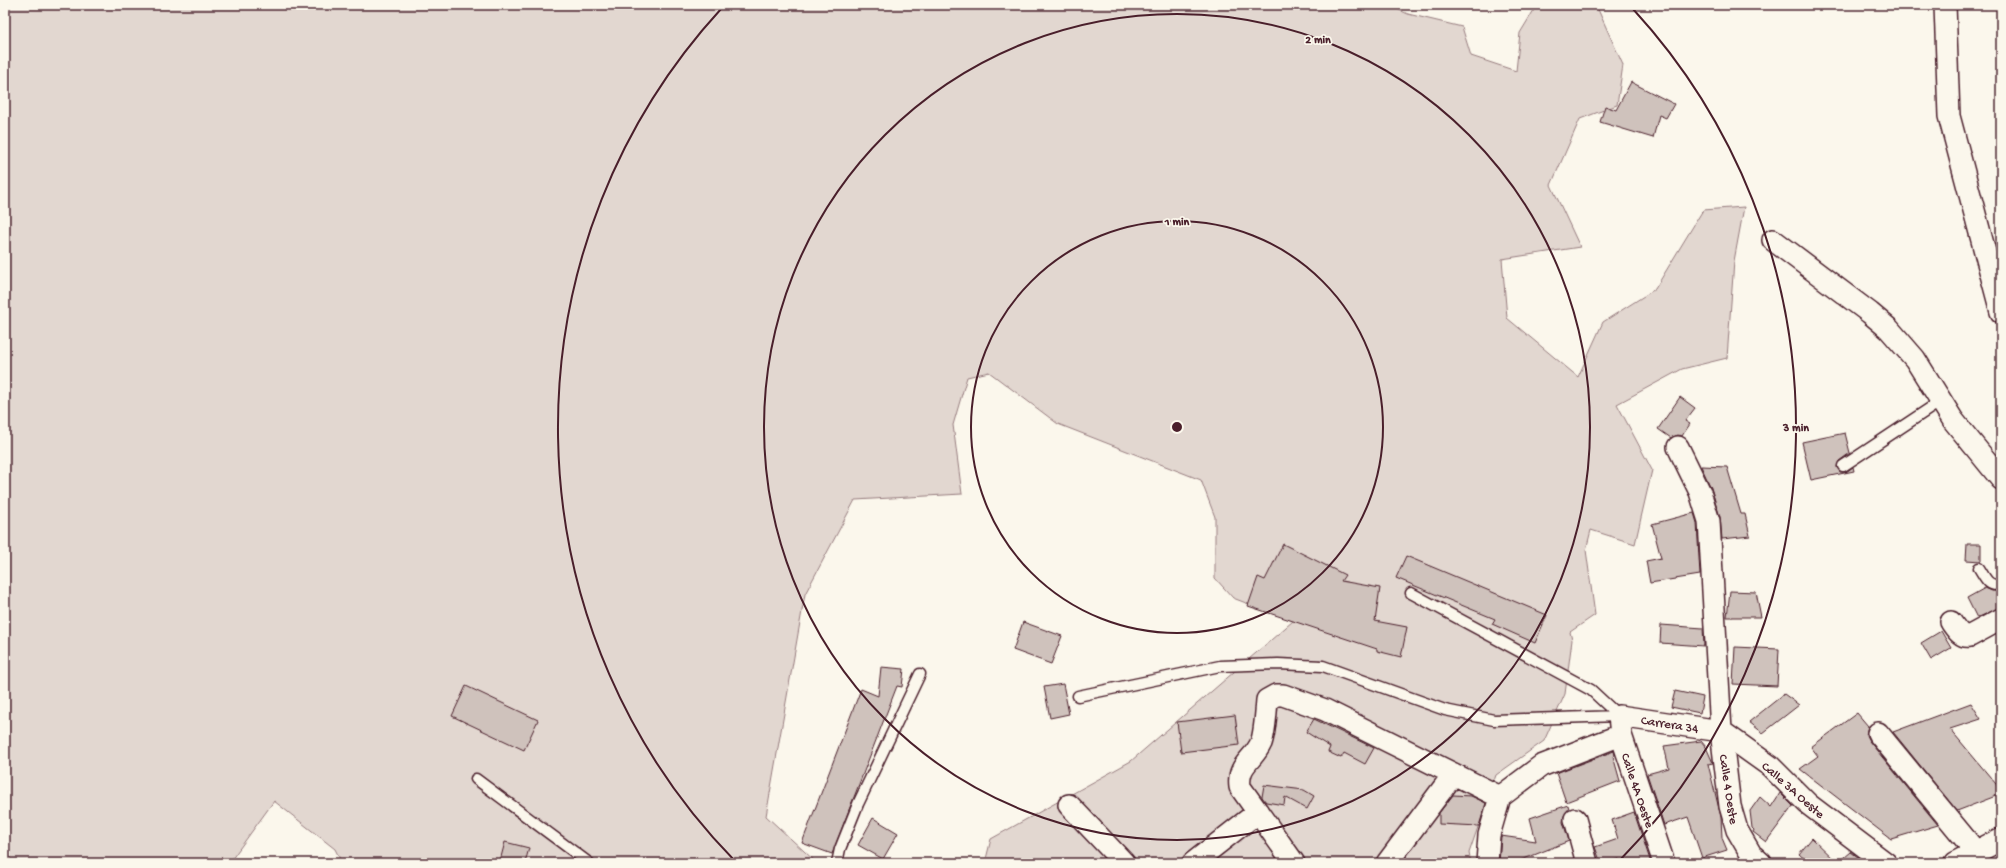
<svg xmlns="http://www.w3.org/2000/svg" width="2006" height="868" font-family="'Gochi Hand',sans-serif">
<rect width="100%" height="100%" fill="#fbf7ec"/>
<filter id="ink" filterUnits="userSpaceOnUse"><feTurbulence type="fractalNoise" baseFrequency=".025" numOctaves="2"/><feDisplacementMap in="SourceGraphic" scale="8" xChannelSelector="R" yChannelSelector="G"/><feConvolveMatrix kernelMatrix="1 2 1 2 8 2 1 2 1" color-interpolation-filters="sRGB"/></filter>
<g filter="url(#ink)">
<path fill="#e2d7d0" stroke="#967b7e" d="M5,5H1388L1408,14L1462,27L1471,56L1516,71L1520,33L1537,5H1596L1623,65L1617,105L1580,119L1551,185L1580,247L1502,259L1507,318L1578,377L1603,322L1655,289L1703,210L1744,207L1734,261L1727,358L1682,369L1617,404L1652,470L1635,544L1591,530L1586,550L1595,615L1570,632L1572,640L1565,694L1544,741L1496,775L1469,853L1471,863H985L991,839L1131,761L1293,621L1233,598L1215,578V517L1201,480L1058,424L989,372L967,377L953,425L962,494L855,500L805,594L766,816L817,863H342L335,849L274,801L229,863H5Z"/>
<path fill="#cfc2bc" stroke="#4a1f2b" d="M1631,82L1674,104L1666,118L1659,115L1653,138L1600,122L1605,106L1616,110Z
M1680,397L1695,408L1685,421L1690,424L1682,436L1678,435L1671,438L1658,429Z
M1845,433L1850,453L1839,461L1837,467L1840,472H1846L1853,467L1854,471L1811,480L1802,442Z
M1701,466L1727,467L1741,514H1745L1750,536L1722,539L1720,517L1711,488Z
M1694,513L1697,523L1700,575L1650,583L1646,561L1661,558L1652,524Z
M1283,544L1345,575L1341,581L1380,588L1375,621L1407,627L1401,657L1377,651V649L1248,606L1258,577L1265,580Z
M1967,544H1981V561L1966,560Z
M1406,556L1547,615L1535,643L1492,624L1495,619L1396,578Z
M1985,588L1992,591H2001V607L1977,618L1967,598Z
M1730,591L1756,592L1761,617H1727Z
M1023,622L1062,636L1051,664L1013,650Z
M1661,625L1703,628L1704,646L1660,643Z
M1941,631L1951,648L1931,660L1921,643Z
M1735,647L1779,649L1777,686L1733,684Z
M881,667L904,669L902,687L897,686L832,854L802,843L861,689L878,696Z
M1063,684L1069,714L1050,718L1044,687Z
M466,686L538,720L524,750L452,716Z
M1675,691L1703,697L1700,713L1671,707Z
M1784,694L1799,705L1763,733L1749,722Z
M1971,703L1981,719L1950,729L2001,790V794L1957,811L1893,732Z
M1857,713L1868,726L1866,735L1869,741L1938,825L1891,839L1800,769L1818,756L1811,747Z
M1235,715L1239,745L1181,752L1177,722Z
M1314,719L1374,748L1365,764L1344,753L1341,758L1328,752L1330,747L1306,732Z
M1701,741L1706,747L1713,763L1708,764L1721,817L1722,838L1727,850L1702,858L1688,817L1664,825L1647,774L1669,768L1664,746Z
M1614,751L1615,755L1613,756L1620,781L1566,802L1556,773Z
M1264,785L1304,790L1314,796L1307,809L1285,797L1284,805L1266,802L1262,797Z
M1780,793L1793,806L1766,842L1753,832L1754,830L1752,828L1750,811L1760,797L1771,807Z
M1453,795L1471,796L1486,803L1479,826L1439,824V813Z
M1568,805L1569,809L1564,816L1563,822L1569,841L1514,863H1499L1501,836L1536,841L1530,818Z
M1634,812L1651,863H1620L1619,859L1608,863H1601L1595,847L1618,839L1612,820Z
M873,818L898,833L883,859L858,845Z
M1812,838L1838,863L1851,852L1866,863H1809L1799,854Z
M505,842L529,848L525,863H509L500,861Z"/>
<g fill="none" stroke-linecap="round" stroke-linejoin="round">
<g stroke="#4a1f2b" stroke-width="13">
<path id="lane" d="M1843,466L1941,401
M1979,568C1985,577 1988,588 2001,584
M1411,593L1591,690L1619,716
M1078,696L1220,666L1278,664L1323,666L1445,710L1494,720L1619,716
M476,779L589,863
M837,863L840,849L858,804L920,674"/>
</g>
<g stroke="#4a1f2b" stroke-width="24">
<path id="street" d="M1945,5L1949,116L2001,312
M1773,240L1870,313L1889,329L1915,359L1953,420L2001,479
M1678,447L1700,492L1709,521L1721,731L1730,806L1737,830L1751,854L1761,863
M1951,622C1956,629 1961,638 1970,636L2001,619
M1878,733L1976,852
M1069,805L1124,863
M1575,819L1587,863
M1193,863L1258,812
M1294,863L1240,787C1237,764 1253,761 1261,743C1265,733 1266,711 1267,700L1276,695H1283L1325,710L1500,797
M1387,863L1453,775
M1487,863L1489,835L1500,797L1541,766L1621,735
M1664,863L1621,735L1619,716L1721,731L1770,766L1808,804L1886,863"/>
</g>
<g stroke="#4a1f2b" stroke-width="25">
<path id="highway" d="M1955,863L2001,839"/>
</g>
<use href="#lane" stroke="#fbf7ec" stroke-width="10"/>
<use href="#street" stroke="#fbf7ec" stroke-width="21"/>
<use href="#highway" stroke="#fbf7ec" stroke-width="22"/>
</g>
</g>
<g fill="none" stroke="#4a1f2b" stroke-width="2">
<circle cx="1177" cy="427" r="206"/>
<circle cx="1177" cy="427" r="413"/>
<path d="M735 861A619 619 0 0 1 721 9M1633 9A619 619 0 0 1 1619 861"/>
</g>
<g text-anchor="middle" stroke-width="3.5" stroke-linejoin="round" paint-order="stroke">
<g font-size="13" fill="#4a1f2b" stroke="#fbf7ec">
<text transform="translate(1670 723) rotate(9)" y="5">Carrera 34</text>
<text transform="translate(1730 789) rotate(81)" y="5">Calle 4 Oeste</text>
<text transform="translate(1794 789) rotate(41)" y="5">Calle 3A Oeste</text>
<text transform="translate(1639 790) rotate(71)" y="5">Calle 4A Oeste</text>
</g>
</g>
<circle cx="1177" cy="427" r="6" fill="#4a1f2b" stroke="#fbf7ec" stroke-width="2"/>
<g font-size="12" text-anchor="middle" font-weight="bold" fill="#4a1f2b" stroke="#fbf7ec" stroke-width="3.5" stroke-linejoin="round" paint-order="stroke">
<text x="1318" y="43">2 min</text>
<text x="1177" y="225">1 min</text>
<text x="1796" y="431">3 min</text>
</g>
<rect width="2006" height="868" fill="none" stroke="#fbf7ec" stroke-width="20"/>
<rect x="10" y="10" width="1986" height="848" fill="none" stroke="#4a1f2b" stroke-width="1.5" filter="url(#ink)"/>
</svg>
